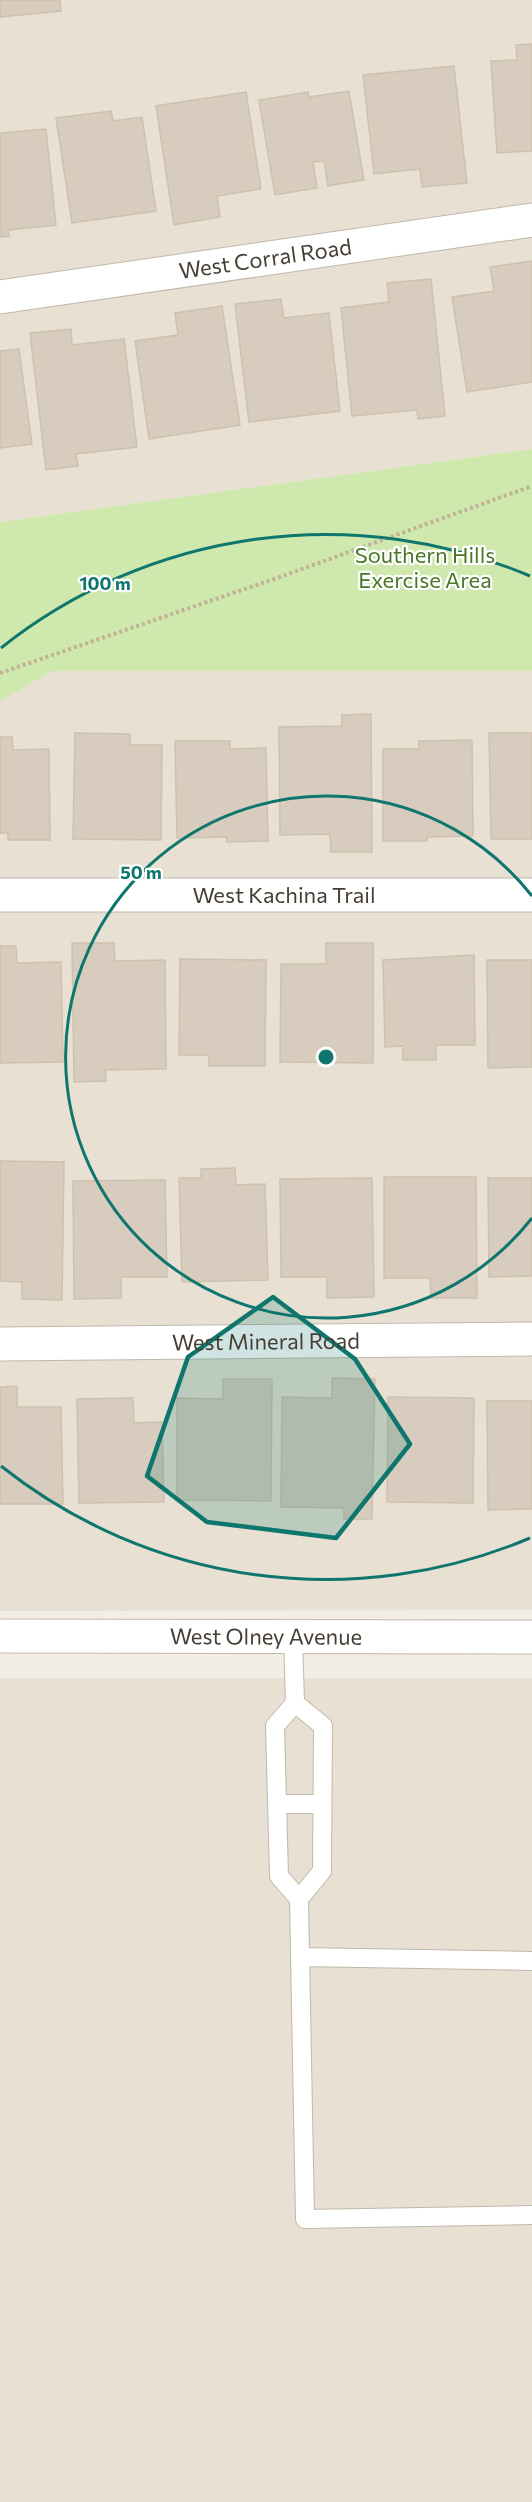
<svg xmlns="http://www.w3.org/2000/svg" width="532" height="2502" font-family="Commissioner,sans-serif">
<rect width="100%" height="100%" fill="#f3eee5"/>
<path fill="#e7e0d3" d="M0,0H532V449L0,522Z
M52,671H532V1610L0,1611V701Z
M0,1678H532V2502H0Z"/>
<path fill="#cfe8ad" d="M532,449V671H52L0,701V522Z"/>
<path fill="#d7ccbd" stroke="#cfc1ad" stroke-width="1.5" d="M0,0H60L61,11L0,17Z
M532,44V151L497,153L491,61L517,60L516,45Z
M454,66L467,183L422,187L420,169L374,174L363,75Z
M349,91L364,180L328,186L324,161L313,162L317,188L275,195L259,100L308,92L309,97Z
M246,92L261,189L217,196L220,217L174,225L156,106Z
M111,111L113,121L142,117L156,211L72,223L56,118Z
M46,129L56,225L8,230L9,236L0,237V133Z
M532,261V382L467,392L452,297L494,291L490,267Z
M431,279L445,416L418,419L417,410L352,416L341,308L389,302L387,283Z
M281,299L284,318L329,313L340,411L249,422L235,304Z
M222,306L240,425L149,439L135,341L178,335L175,313Z
M71,329L72,345L124,339L137,447L76,454L78,466L46,470L30,333Z
M19,349L32,444L0,448V351Z
M371,714L372,852H331L330,834L280,835L279,727L342,726V715Z
M75,733L130,734V745H162L161,840L73,839Z
M489,733H532V839H491Z
M0,737H12L13,750L49,749L50,840H8V833H0Z
M472,740L473,836L427,837V841H383V749H419V741Z
M175,741H230V749L266,748L268,841L227,842L226,837L177,838Z
M72,943H114L115,961L165,960L166,1069L105,1070L106,1081L74,1082Z
M326,943H373V1063L280,1062L281,964H326Z
M0,946H16L17,963L61,962L63,1062L0,1063Z
M474,955L475,1045H436V1060H403V1046L385,1047L383,960Z
M180,959L266,960L265,1066H209V1055H179Z
M487,960H532V1067L488,1068Z
M0,1161L64,1162L62,1300L22,1299V1282L0,1281Z
M235,1168L236,1185L265,1184L268,1280L182,1282L179,1178H201V1169Z
M384,1177H476L477,1298H431L430,1278H384Z
M372,1178L374,1297L327,1298V1277H281L280,1179Z
M488,1178H532V1276L489,1277Z
M165,1180L167,1277H121V1298L74,1299L73,1181Z
M332,1378L375,1379L372,1519H344V1508L281,1507L282,1397L332,1398Z
M223,1379H272L271,1501L177,1500V1398L223,1399Z
M17,1386V1407H61L63,1504H0V1387Z
M388,1397L474,1398L473,1503L387,1502Z
M133,1398L134,1423L162,1422L164,1502L79,1503L77,1399Z
M487,1401H532V1509L488,1510Z"/>
<g fill="none" stroke-linecap="round" stroke-linejoin="round">
<g stroke="#c1b8aa" stroke-width="20">
<path id="service" d="M293,1636L295,1703
M295,1703L323,1726L322,1871L299,1899L279,1876L275,1726Z
M278,1804H322
M299,1899L305,2219L532,2215
M300,1957L532,1961"/>
</g>
<g stroke="#c1b8aa" stroke-width="35">
<g id="minor">
<path id="s1" d="M0,297L532,220"/>
<path id="s2" d="M0,895H532"/>
<path id="s3" d="M0,1344L532,1339"/>
<path id="s4" d="M0,1636L532,1637"/>
</g>
</g>
<path stroke="#c0b199" stroke-width="4" stroke-dasharray="3 3" stroke-linecap="butt" d="M0,673L277,578L532,486"/>
<use href="#service" stroke="#fff" stroke-width="18"/>
<use href="#minor" stroke="#fff" stroke-width="33"/>
</g>
<path fill="#0f766e" fill-opacity="0.2" stroke="#0f766e" stroke-width="4.5" stroke-linejoin="round" d="M273,1297L355,1359L410,1444L336,1538L207,1522L147,1476L188,1357Z"/>
<g fill="none" stroke="#0f766e" stroke-width="3">
<path d="M532 1218A261 261 0 1 1 532 896"/>
<path d="M530 1538A522 522 0 0 1 1 1466M1 648A522 522 0 0 1 530 576"/>
</g>
<g text-anchor="middle" stroke-width="4.5" stroke-linejoin="round" paint-order="stroke">
<g font-size="22" fill="#453e34" stroke="#fff">
<text dy="8" stroke="none"><textPath href="#s1" startOffset="268">West Corral Road</textPath></text>
<text dy="8" stroke="none"><textPath href="#s2" startOffset="284">West Kachina Trail</textPath></text>
<text dy="8" stroke="none"><textPath href="#s3" startOffset="266">West Mineral Road</textPath></text>
<text dy="8" stroke="none"><textPath href="#s4" startOffset="266">West Olney Avenue</textPath></text>
</g>
<g font-size="22" fill="#487728" stroke="#fff">
<text x="425" y="563">Southern Hills<tspan x="425" dy="25">Exercise Area</tspan></text>
</g>
</g>
<circle cx="326" cy="1057" r="9" fill="#0f766e" stroke="#fff" stroke-width="3"/>
<g font-size="18" text-anchor="middle" font-weight="bold" fill="#0f766e" stroke="#fff" stroke-width="4.5" stroke-linejoin="round" paint-order="stroke">
<text x="105" y="590">100 m</text>
<text x="141" y="879">50 m</text>
</g>
</svg>
